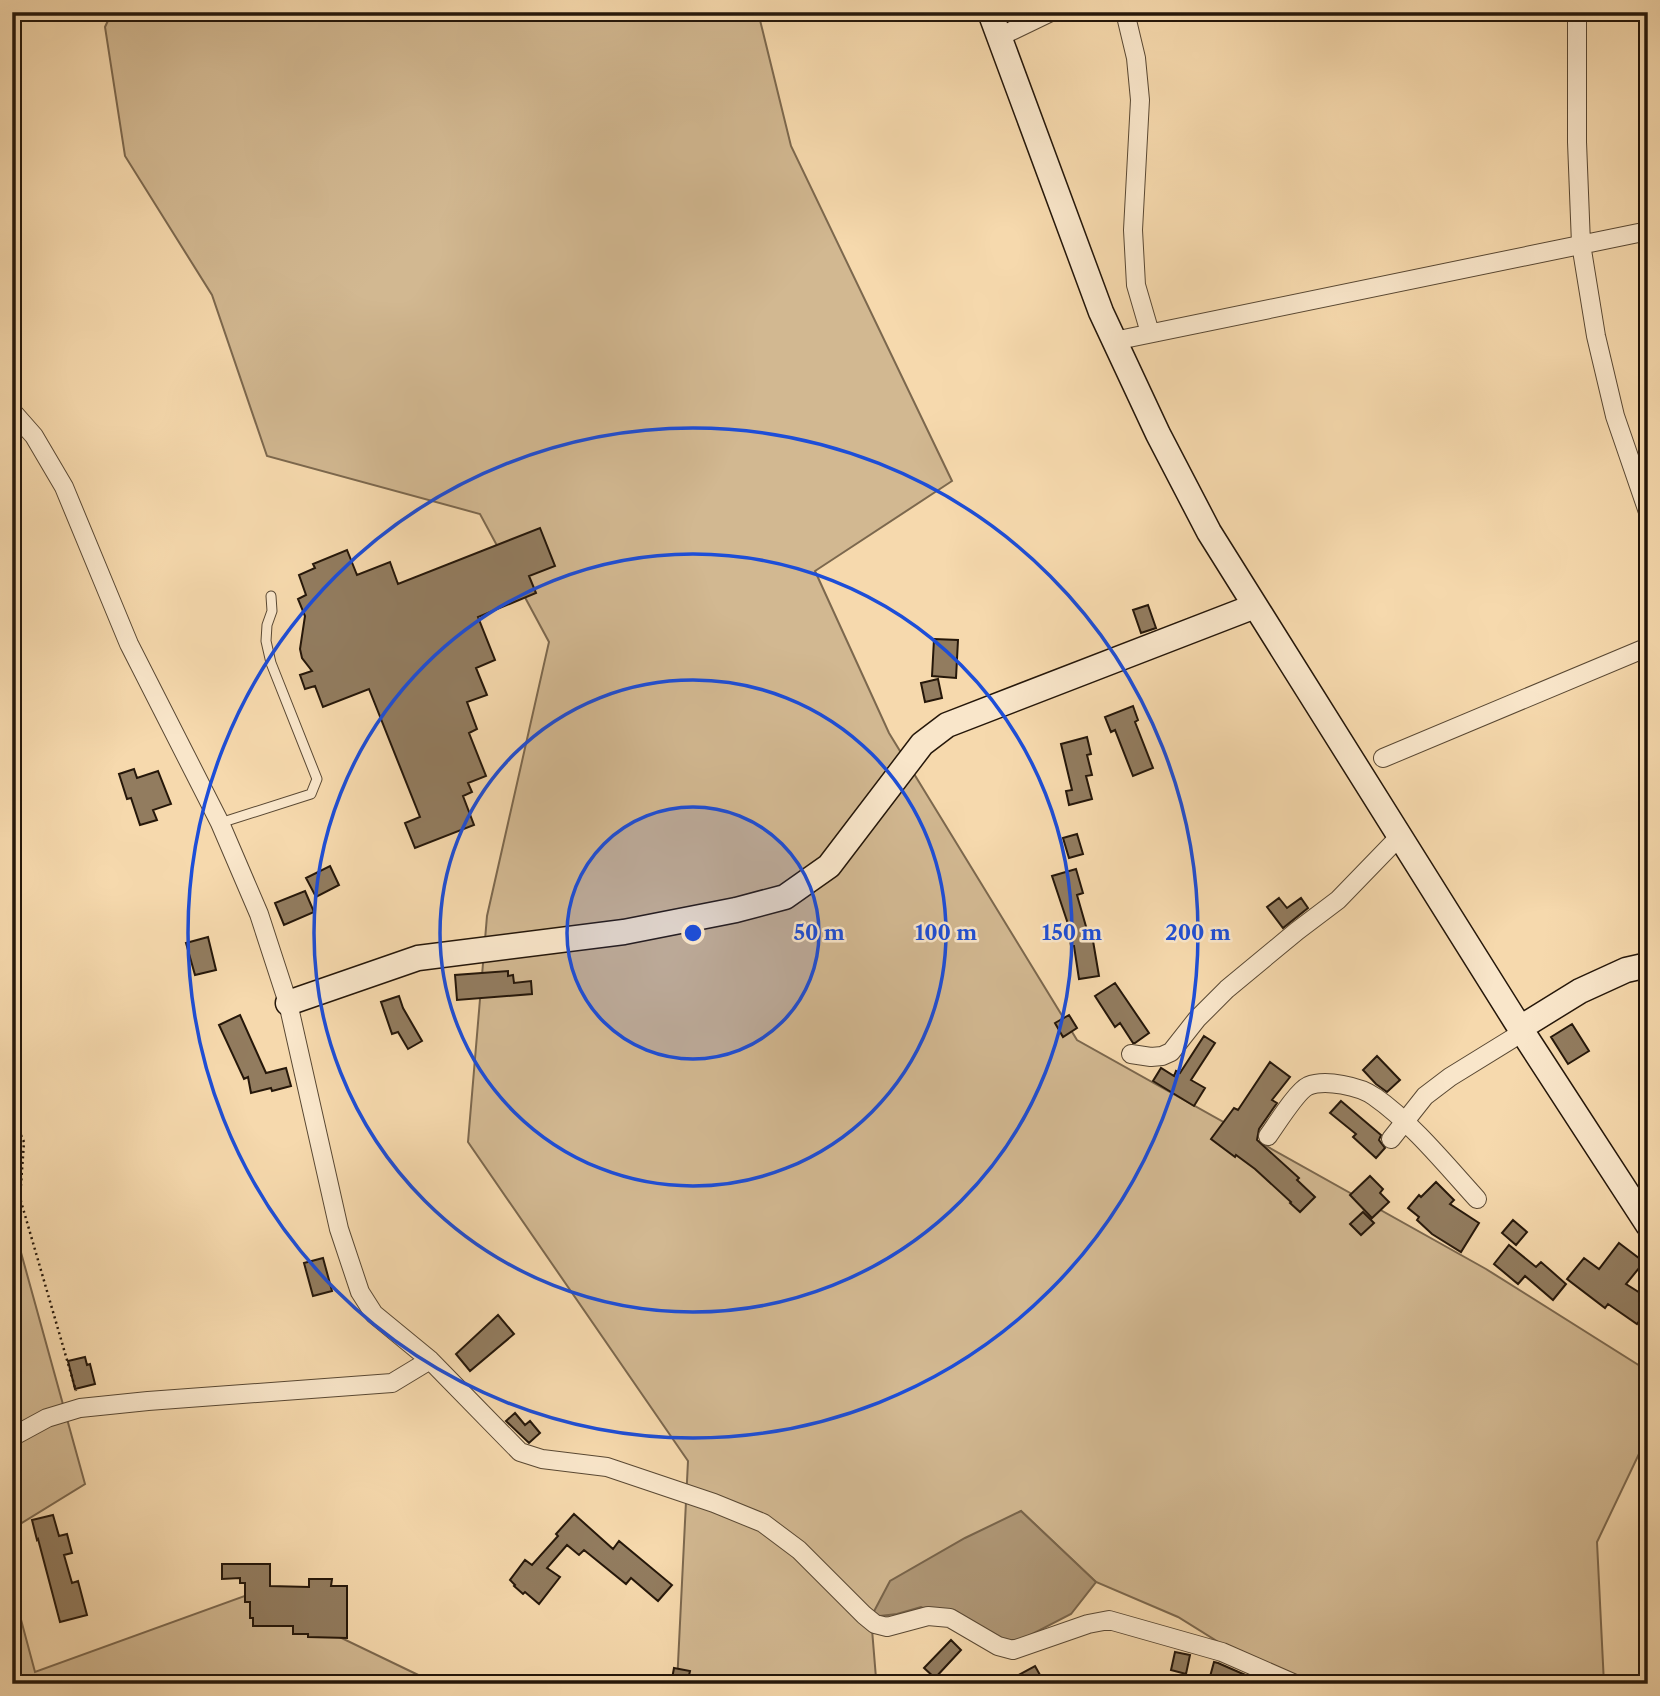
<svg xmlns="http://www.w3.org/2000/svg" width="1660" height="1696" font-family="'Libre Caslon Text',serif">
<rect width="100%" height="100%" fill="#f6d9ad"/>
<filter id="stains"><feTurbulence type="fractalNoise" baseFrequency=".00286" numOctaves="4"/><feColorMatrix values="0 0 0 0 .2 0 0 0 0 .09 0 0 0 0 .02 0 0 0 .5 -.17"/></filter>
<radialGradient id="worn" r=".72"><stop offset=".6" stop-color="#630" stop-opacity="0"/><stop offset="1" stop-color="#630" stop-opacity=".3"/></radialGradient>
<path fill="#d2b891" stroke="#7c684e" stroke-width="2" d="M112,12H572L575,14L578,12H758L791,146L952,481L815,571L889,733L1077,1040L1486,1269L1648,1371V1435L1597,1542L1604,1684H1286L1178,1617L1096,1582L1021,1511L871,1617L876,1678L1004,1684H677L688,1461L468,1142L487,916L549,642L480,514L267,456L212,295L125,156L105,27Z
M12,1220L85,1484L12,1529Z
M12,1586L35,1672L250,1594L437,1684H12Z"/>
<path fill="#af9776" stroke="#78644b" stroke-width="2" d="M1021,1511L1096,1582L1071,1614L1011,1645L921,1607L897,1614L871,1617L890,1581L965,1538Z"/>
<path fill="#927c5f" stroke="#25170a" stroke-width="2" d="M540,528L555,566L529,576L536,593L478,617L495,660L476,668L487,695L467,702L477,729L469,733L486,776L468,783L472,792L463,796L474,825L415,848L405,823L420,817L369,689L323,707L315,686L305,689L300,675L312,671L302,658L300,649L305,616L298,599L306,595L299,575L315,568L313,564L347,550L357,575L390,562L398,584Z
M1148,605L1156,628L1141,633L1133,610Z
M934,639L958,640L956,678L932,676Z
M938,679L942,698L925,702L921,683Z
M1133,706L1138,720L1135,722L1153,768L1133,776L1115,730L1111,732L1105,717Z
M1087,737L1091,754L1087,755L1092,775L1086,776L1092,799L1069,805L1066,791L1072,790L1061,744Z
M134,769L137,778L158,771L171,804L153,810L157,820L140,825L131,798L127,799L119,774Z
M1077,834L1083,854L1069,858L1063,838Z
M330,866L339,885L316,897L306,878Z
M1076,869L1083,893L1077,895L1087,930L1091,929L1099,976L1079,979L1074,946H1071L1069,933H1071L1052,876Z
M305,891L314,912L284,925L275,903Z
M1279,898L1287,908L1301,898L1308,908L1283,928L1267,907Z
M208,937L216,970L195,975L186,943Z
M508,971V976L513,975L514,983L531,981L532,994L457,1000L455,975Z
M1115,983L1149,1033L1135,1043H1133L1120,1023L1115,1027L1095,996Z
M399,996L403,1008L422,1041L408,1049L398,1032L392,1034L381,1002Z
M240,1015L266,1073L286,1068L291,1086L272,1091L271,1088L251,1093L248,1077L244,1079L219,1025Z
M1069,1015L1077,1028L1063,1037L1055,1023Z
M1572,1024L1589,1051L1568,1064L1551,1037Z
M1204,1036L1215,1043L1191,1080L1205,1088L1194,1106L1153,1081L1161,1068L1174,1076L1176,1071L1180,1073Z
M1377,1056L1400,1080L1387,1092L1376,1084L1363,1070Z
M1270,1062L1290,1077L1272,1100L1277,1103L1259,1129L1257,1140L1299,1178L1297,1180L1315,1197L1300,1212L1290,1203L1291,1202L1255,1169L1236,1155L1235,1157L1211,1139L1234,1108L1238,1110Z
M1341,1101L1381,1135L1379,1140L1385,1148L1376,1158L1353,1137L1356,1134L1330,1113Z
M1370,1176L1383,1189L1380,1193L1389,1202L1372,1218L1350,1195Z
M1436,1182L1454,1200L1450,1204L1479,1223L1461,1252L1432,1234L1417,1220L1419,1217L1408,1208L1419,1195L1421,1197Z
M1363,1212L1374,1223L1361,1235L1350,1224Z
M1513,1220L1527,1232L1516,1245L1502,1233Z
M1619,1243L1644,1262L1626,1284L1648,1298V1321L1642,1317L1637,1324L1608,1304L1605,1308L1567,1279L1584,1258L1599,1269Z
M1509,1245L1536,1267L1541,1262L1566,1284L1553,1300L1525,1276L1518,1284L1494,1264Z
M323,1258L332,1291L313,1296L304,1263Z
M498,1315L514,1334L470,1371L456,1354Z
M85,1357L87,1365L90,1364L95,1384L75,1389L68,1361Z
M515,1413L525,1425L530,1421L540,1433L529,1443L506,1421Z
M574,1514L613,1549L619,1541L672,1585L658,1601L631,1578L626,1584L584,1550L579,1555L567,1545L547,1568L560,1577L539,1604L525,1592L523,1594L514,1586L515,1585L510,1580L525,1560L532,1565L558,1536L556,1534Z
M53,1515L59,1536L67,1534L72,1553L64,1555L72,1583L78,1581L87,1615L60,1622L38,1539L37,1540L32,1520Z
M222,1564H270V1586L309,1587V1579H332L331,1586H347V1638L308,1637V1634H293V1626H253V1618H250V1602H245V1583H240V1578L222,1579Z
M951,1640L961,1650L935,1678L924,1668Z
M1175,1652L1190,1655L1186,1674L1171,1670Z
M1214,1662L1218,1663L1266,1684H1208Z
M1035,1666L1045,1684H1002Z
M674,1668L690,1671L687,1684H671Z"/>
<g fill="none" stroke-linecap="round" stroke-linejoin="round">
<g stroke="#594833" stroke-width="11">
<path id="lane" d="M220,823L311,794L317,779L271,663L266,641L267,625L272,611L271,596"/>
</g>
<g stroke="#594833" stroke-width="20">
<path id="street" d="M1125,12L1136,58L1140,100L1133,230L1136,285L1150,333
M1577,12V142L1581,244L1596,336L1615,416L1648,512
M999,37L1051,12
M1114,341L1648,231
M12,411L34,436L64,487L129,644L220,823L259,914L288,1003L339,1229L360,1292L374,1314L430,1360L520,1452L542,1459L607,1467L714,1503L763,1523L799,1550L864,1615L875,1624L887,1627L928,1616L950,1618L998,1646L1013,1650L1088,1624L1109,1620L1222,1652L1295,1684
M1383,758L1648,647
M1131,1054L1151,1057L1162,1056L1171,1052L1197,1019L1227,989L1297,931L1338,900L1400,836
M1268,1136C1276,1125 1297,1091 1308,1086C1325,1079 1360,1086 1375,1097C1411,1122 1447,1166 1477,1199
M1391,1139L1425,1096L1450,1077L1523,1032
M12,1437L47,1418L80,1408L148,1401L392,1383L430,1360"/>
</g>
<g stroke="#25170a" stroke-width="27">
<path id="secondary" d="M990,12L1101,312L1158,434L1209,532L1520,1028L1648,1225
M288,1003L418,958L624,932L736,910L785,897L829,866L922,744L947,725L1255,606
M1520,1028L1580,991L1626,970L1648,965"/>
</g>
<path stroke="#25170a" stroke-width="2.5" stroke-dasharray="2 3.5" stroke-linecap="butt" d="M12,1115L24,1142L20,1198L76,1391"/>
<use href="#lane" stroke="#f9e6ca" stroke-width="9"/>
<use href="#street" stroke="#f9e6ca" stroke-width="18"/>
<use href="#secondary" stroke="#f9e6ca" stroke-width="24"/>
</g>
<circle cx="693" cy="933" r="126" fill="#1d4ed8" fill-opacity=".12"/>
<g fill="none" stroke="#1d4ed8" stroke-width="3.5">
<circle cx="693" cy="933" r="126"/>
<circle cx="693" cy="933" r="253"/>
<circle cx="693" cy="933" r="379"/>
<circle cx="693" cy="933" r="505"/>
</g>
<circle cx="693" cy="933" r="10" fill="#1d4ed8" stroke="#f9e6ca" stroke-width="3.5"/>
<g font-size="21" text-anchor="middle" font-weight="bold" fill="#1d4ed8" stroke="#f9e6ca" stroke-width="5" stroke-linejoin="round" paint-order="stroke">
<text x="819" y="940">50 m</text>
<text x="946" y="940">100 m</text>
<text x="1072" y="940">150 m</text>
<text x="1198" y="940">200 m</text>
</g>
<rect width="1660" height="1696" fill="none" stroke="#f6d9ad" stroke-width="42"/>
<rect x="14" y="14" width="1632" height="1668" fill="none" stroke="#25170a" stroke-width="3.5"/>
<rect x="21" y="21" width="1618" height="1654" fill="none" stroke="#25170a" stroke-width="2"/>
<rect width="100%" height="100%" filter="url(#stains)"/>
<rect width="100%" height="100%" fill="url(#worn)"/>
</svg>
